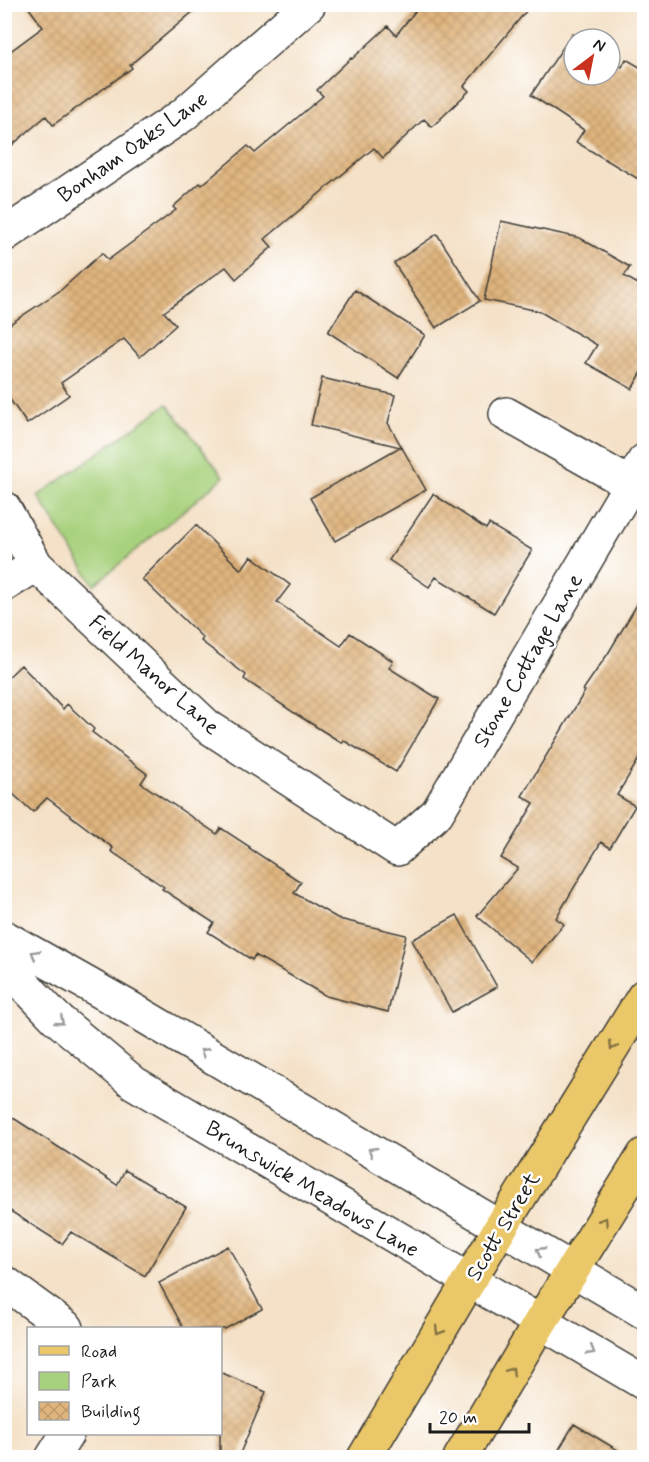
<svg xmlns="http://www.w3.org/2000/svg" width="649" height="1462" font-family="Mynerve,sans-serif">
<defs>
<pattern id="building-cross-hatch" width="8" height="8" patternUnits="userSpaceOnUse" patternTransform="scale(1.5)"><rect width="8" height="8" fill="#dfb47d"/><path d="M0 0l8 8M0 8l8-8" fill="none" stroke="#bf9a6b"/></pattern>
</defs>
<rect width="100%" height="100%" fill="#fff"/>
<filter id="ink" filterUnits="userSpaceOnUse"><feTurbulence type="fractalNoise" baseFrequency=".0167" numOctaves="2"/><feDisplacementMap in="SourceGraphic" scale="12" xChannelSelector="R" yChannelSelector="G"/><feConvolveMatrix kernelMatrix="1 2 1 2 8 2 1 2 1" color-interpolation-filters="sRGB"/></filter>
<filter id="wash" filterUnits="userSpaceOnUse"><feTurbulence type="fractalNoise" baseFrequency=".008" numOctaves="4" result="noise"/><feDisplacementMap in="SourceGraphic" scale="24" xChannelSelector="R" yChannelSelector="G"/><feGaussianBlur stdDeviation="1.35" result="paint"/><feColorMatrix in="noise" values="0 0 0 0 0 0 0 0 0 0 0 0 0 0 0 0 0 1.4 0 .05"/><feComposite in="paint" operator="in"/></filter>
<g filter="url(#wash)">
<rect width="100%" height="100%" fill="#f4e1c7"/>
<path fill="#a8d17d" stroke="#62764c" stroke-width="1.5" d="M167,404L224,477L94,585L38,496Z"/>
<g id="blocks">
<path fill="url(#building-cross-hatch)" d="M26,4H202L130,65L132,68L53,125L46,116L4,152V56L43,27Z
M421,4H532L464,86L469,91L432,127L424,119L383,158L374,148L265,239L272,247L236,279L226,267L164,312L176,325L140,357L124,339L61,383L69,395L27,424L4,391V328L61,290L102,253L108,260L176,210L173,207L200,183L202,185L248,146L255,153L323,96L317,90L351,58L352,59L388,26L396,35Z
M572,34L580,39H574V75H610V59L622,67L626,59L645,70V183L576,142L584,130L531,95Z
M501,221L580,238L630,267L624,276L645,288V367L632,389L586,363L597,345L539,311L484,300Z
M437,234L480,301L436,328L394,263Z
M355,290L425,335L398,378L328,332Z
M322,378L395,395L388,423L426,490L335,541L310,498L400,447L311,425Z
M433,494L486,529L489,524L532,550L494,613L436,577L429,587L389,560Z
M196,525L241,570L251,556L290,585L277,602L341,646L350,633L393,661L389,668L439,699L396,772L343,740L342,743L296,714L244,679L246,675L201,641L203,638L142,579Z
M645,591V749L617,795L635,806L610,848L601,842L556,918L564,924L532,962L477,916L518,868L501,858L534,803L522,796L585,691L583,690L609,652Z
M21,665L63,709L67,704L94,729L92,732L147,774L141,783L217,834L221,828L250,847L249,848L301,882L294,893L339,919L406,935L388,1012L326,996L255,955L252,960L208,932L214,923L162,889L164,887L111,851L113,848L47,798L33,812L4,786V681Z
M457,915L497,987L452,1012L412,940Z
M4,1112L117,1185L125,1170L186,1207L145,1276L71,1232L62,1244L4,1207Z
M228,1246L262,1309L225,1329H184L159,1283Z
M220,1372L266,1392L238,1458H220Z
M574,1424L631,1458H554Z"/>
</g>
</g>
<g filter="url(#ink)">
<use href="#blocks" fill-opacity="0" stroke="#3c3a36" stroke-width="1.5"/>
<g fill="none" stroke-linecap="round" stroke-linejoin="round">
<g stroke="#3c3a36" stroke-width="36">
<path id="minor" d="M4,235L183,115L309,4
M506,414L630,484
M4,508L36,565L207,726L397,849L437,813L644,461
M4,585L36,565
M4,937L137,1012L644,1312
M4,964L56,1018L134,1083L644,1383
M4,1282L67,1328
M52,1458L67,1434"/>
</g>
<g stroke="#3c3a36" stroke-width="36">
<path id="major" d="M364,1458L501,1227L644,996
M460,1458L541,1321L644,1155"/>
</g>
<use href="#minor" stroke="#fff" stroke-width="33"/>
<use href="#major" stroke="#eac769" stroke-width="33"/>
</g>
<defs><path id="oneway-chevron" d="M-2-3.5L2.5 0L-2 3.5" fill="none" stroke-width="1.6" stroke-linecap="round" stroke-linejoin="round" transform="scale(1.5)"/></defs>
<g stroke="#999">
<use href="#oneway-chevron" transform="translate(35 954) rotate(-150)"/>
<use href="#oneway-chevron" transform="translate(60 1021) rotate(41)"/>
<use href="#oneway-chevron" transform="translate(204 1052) rotate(-149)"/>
<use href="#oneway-chevron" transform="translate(372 1151) rotate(-149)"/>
<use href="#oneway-chevron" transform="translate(540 1251) rotate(-149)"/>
<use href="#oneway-chevron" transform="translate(591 1351) rotate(31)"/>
</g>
<g stroke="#837242">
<use href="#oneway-chevron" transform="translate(613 1046) rotate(122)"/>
<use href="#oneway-chevron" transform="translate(604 1221) rotate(-58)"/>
<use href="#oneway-chevron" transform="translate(439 1331) rotate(121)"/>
<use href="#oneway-chevron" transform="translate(511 1371) rotate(-59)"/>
</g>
</g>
<g text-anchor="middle" stroke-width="5" stroke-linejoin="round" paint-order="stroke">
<g font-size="22" fill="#1c1c1c" stroke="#fff">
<text transform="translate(132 146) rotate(-35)" y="8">Bonham Oaks Lane</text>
<text transform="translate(527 660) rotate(-60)" y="8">Stone Cottage Lane</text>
<text transform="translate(155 674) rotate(42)" y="8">Field Manor Lane</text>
<text transform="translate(313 1188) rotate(31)" y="8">Brunswick Meadows Lane</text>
<text transform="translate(502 1226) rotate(-59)" y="8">Scott Street</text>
</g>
</g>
<rect width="649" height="1462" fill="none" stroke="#fff" stroke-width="24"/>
<rect x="27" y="1327" width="195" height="108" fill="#ffffff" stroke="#a4a4a4" stroke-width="1.5"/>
<rect x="39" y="1346" width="30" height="9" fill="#eac769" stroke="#a4a4a4" stroke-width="1.5"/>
<text x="81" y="1357" font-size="18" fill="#1c1c1c">Road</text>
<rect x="39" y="1372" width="30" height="18" fill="#a8d17d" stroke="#a4a4a4" stroke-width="1.5"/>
<text x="81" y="1387" font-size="18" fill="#1c1c1c">Park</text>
<rect x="39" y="1402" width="30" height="18" fill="url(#building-cross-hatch)" stroke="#a4a4a4" stroke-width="1.5"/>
<text x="81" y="1417" font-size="18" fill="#1c1c1c">Building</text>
<g transform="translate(592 57) rotate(32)"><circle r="28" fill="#ffffff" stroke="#a4a4a4" stroke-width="1.5"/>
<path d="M0-4.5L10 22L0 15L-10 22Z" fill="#c8321e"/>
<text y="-9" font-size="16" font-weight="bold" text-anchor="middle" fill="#1c1c1c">N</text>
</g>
<path d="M430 1423v9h99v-9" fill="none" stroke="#1c1c1c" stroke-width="3"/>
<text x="439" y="1423" font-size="18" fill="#1c1c1c" stroke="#ffffff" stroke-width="4.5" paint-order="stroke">20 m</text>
</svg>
